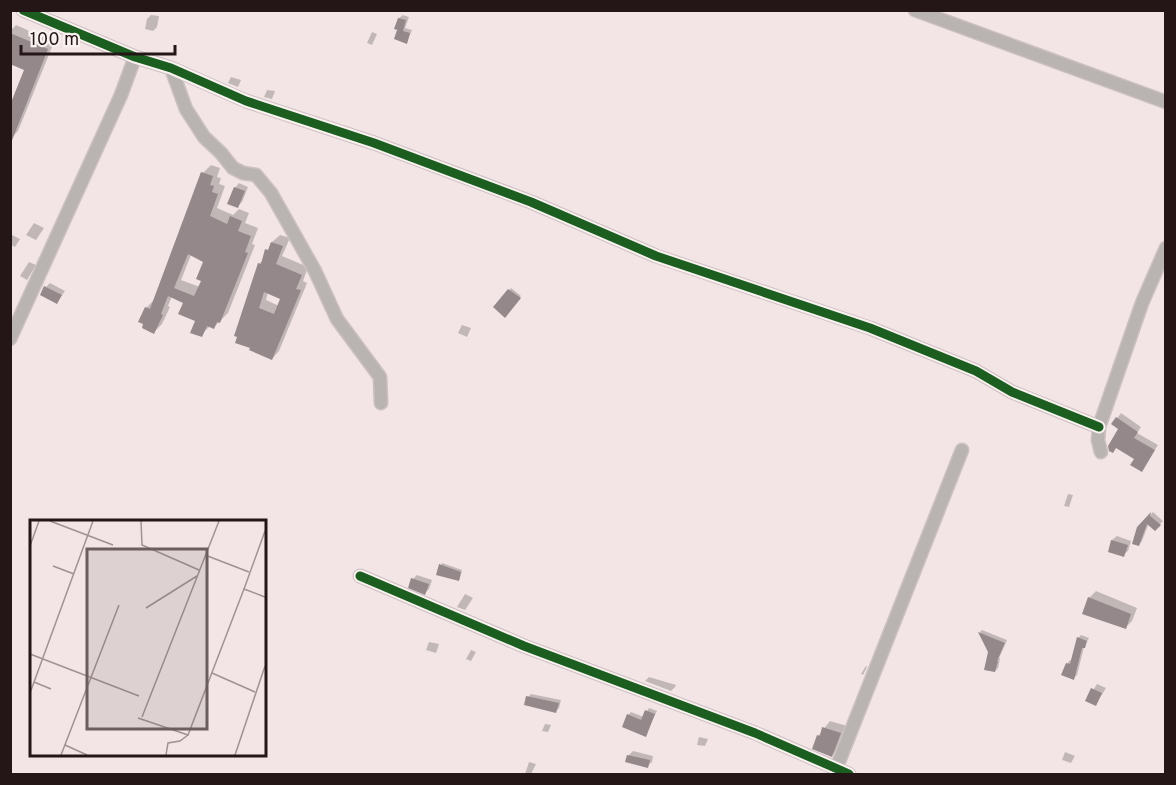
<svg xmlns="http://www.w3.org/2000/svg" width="1176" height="785" font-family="Overpass,sans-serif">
<rect width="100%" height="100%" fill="#f3e5e5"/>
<path fill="#0003" fill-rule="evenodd" d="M151,15L159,16L157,27L153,31L145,29L147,19Z
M403,15L409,17L405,28L412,30L407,42L398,30L399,18Z
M16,25L54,42L18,131L10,139V109L26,69L13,63L10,69V31Z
M372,32L377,34L372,45L367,43Z
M231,77L241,80L238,87L228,83Z
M267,90L275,91L272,99L264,97Z
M211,165L220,168L217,177L221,178L219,184L225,186L217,208L233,215L239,209L249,213L245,223L258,228L252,244L255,245L253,250L228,313L214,327L210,326L201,335L197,321L185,302L172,296L168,306L170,307L162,324L154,332L146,308L154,300L203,173ZM191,255L205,262L200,287L181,280Z
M239,183L248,187L242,202L238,206L235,188Z
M34,223L44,228L36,240L26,235Z
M10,234L20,239L15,247L10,244Z
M280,235L290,238L282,256L308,267L303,281L307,283L279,351L272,359L251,349L259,264L264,259L272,242ZM268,292L282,298L279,306L266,300Z
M29,262L36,265L27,280L20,276Z
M50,283L65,291L57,302L46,287Z
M511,288L521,296L505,316L495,307Z
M462,325L471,328L467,337L458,333Z
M1121,413L1141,427L1137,433L1158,445L1142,470L1136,458L1117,447L1113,451L1120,429L1113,424Z
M1068,494L1073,495L1069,507L1064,506Z
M1153,512L1163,521L1155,529L1149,523L1142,541L1139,545V528Z
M1117,536L1131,541L1128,551L1123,555L1109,551L1112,540Z
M442,563L462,570L460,578L459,580L438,574Z
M417,575L432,580L429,589L425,593L413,579Z
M1096,591L1137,608L1132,621L1125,628L1089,598Z
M465,594L473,598L465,610L457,607Z
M982,630L1007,640L999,658H1000L998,668L995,671L989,652L980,632Z
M1081,635L1089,638L1084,647L1077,675L1074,678L1067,664L1070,660L1072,661L1078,638Z
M429,642L439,644L436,653L426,650Z
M471,650L476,652L471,661L466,659Z
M866,666L867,667L863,675L861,674Z
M649,677L676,685L675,687L671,691L645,681Z
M1097,684L1106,688L1096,704L1087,700Z
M531,694L561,700L559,708L556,711L528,697Z
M649,708L657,711L645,735L628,715L631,712L644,717Z
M830,721L847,726L838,749L831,756L818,736Z
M545,724L551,725L548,732L542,731Z
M699,737L708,739L705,746L697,745Z
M633,751L653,756L652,762L647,766L628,756Z
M1065,752L1075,756L1071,763L1062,760Z
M529,762L536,764L531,774H525Z"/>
<path fill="#94888b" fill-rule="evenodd" d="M398,18L406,20L403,31L410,33L407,44L394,39L397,30L401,31L394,29Z
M10,33L48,49L11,143L10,105L24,70L10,64Z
M201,172L213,176L210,185L214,186L212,192L218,194L210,216L227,224L230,216L242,221L238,231L251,236L245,252L248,253L220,323L217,322L214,329L207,326L202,337L190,333L195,321L178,314L183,303L168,296L161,314L163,315L154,334L142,328L143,324L138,322L145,307L150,309ZM188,254L203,262L196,279L201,281L194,296L174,288Z
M234,187L245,191L238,208L227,204Z
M271,242L283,246L276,264L302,275L296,289L301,290L272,360L249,350L250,348L235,343L237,337L234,336L258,263L261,264L265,249L268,250ZM264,292L280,299L274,314L259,308Z
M44,286L62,295L57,304L40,295Z
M508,289L521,298L505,318L493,307Z
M1116,417L1138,432L1134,438L1155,450L1142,472L1130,465L1134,459L1116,448L1113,453L1109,451L1108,446L1118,429L1111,424Z
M1151,512L1150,516L1161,525L1155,531L1147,524L1139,546L1132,544L1137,527Z
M1111,540L1128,545L1124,557L1108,552Z
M439,564L461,572L459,581L436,575Z
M411,578L429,584L425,595L408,588Z
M1088,597L1131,614L1126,629L1082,614Z
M978,632L1005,643L997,661H998L995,672L984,670L988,652Z
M1077,637L1087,641L1085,648H1082L1074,680L1061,675L1066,663L1070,664Z
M1091,688L1102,693L1096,706L1085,701Z
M526,696L559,703L556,713L524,705Z
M645,710L655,714L646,737L622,727L627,714L641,720Z
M822,727L841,733L832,757L812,749L817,735L820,736Z
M627,755L650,760L648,768L625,762Z"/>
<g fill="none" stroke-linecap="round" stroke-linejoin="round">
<g stroke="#cdc0c1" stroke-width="15">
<path id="street" d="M23,10L135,57L171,68L246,101L374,143L531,202L656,256L870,328L976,371L1012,392L1099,427
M915,10L1166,102
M171,68L186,109L204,137L221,153L233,168L243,173L256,175L271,193L315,271L337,319L380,377L381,403
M10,339L121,95L135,57
M1101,452L1098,440L1099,427L1142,303L1166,248
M360,576L524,646L755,733L849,774
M834,774L962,450"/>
</g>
<use href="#street" stroke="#b9b3b1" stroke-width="12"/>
<g stroke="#faf1f1" stroke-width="13">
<path id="cycleway" d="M23,10L135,57L171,68L246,101L374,143L531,202L656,256L870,328L976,371L1012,392L1099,427
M360,576L524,646L755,733L849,774"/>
</g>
<use href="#cycleway" stroke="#1b5e20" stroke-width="9"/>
</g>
<g transform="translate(30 520)">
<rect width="236" height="236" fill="#f3e5e5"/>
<path fill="none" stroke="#a09292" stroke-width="1.5" d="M20,1L83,25M111,1L112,25L169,50M235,11L214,69L235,77M0,26L9,1M175,35L219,52M23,46L44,54M116,88L167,56M0,134L109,176M182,153L225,172M4,162L21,169M0,173L63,1M112,197L189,1M108,198L158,215L214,69M35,225L57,235M31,235L89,85M136,235L138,223L150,221L158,215M205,235L235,146"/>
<path fill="#6c5e5e" fill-opacity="0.15" stroke="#6c5e5e" stroke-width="3" d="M57,29H177V209H57Z"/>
<rect width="236" height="236" fill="none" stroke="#241516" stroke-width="3"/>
</g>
<rect width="1176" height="785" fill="none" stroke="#241516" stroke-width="24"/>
<path d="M21 45v9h154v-9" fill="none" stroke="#241516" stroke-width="3"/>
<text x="30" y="45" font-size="18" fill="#241516" stroke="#faf1f1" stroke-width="4.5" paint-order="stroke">100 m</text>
</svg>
